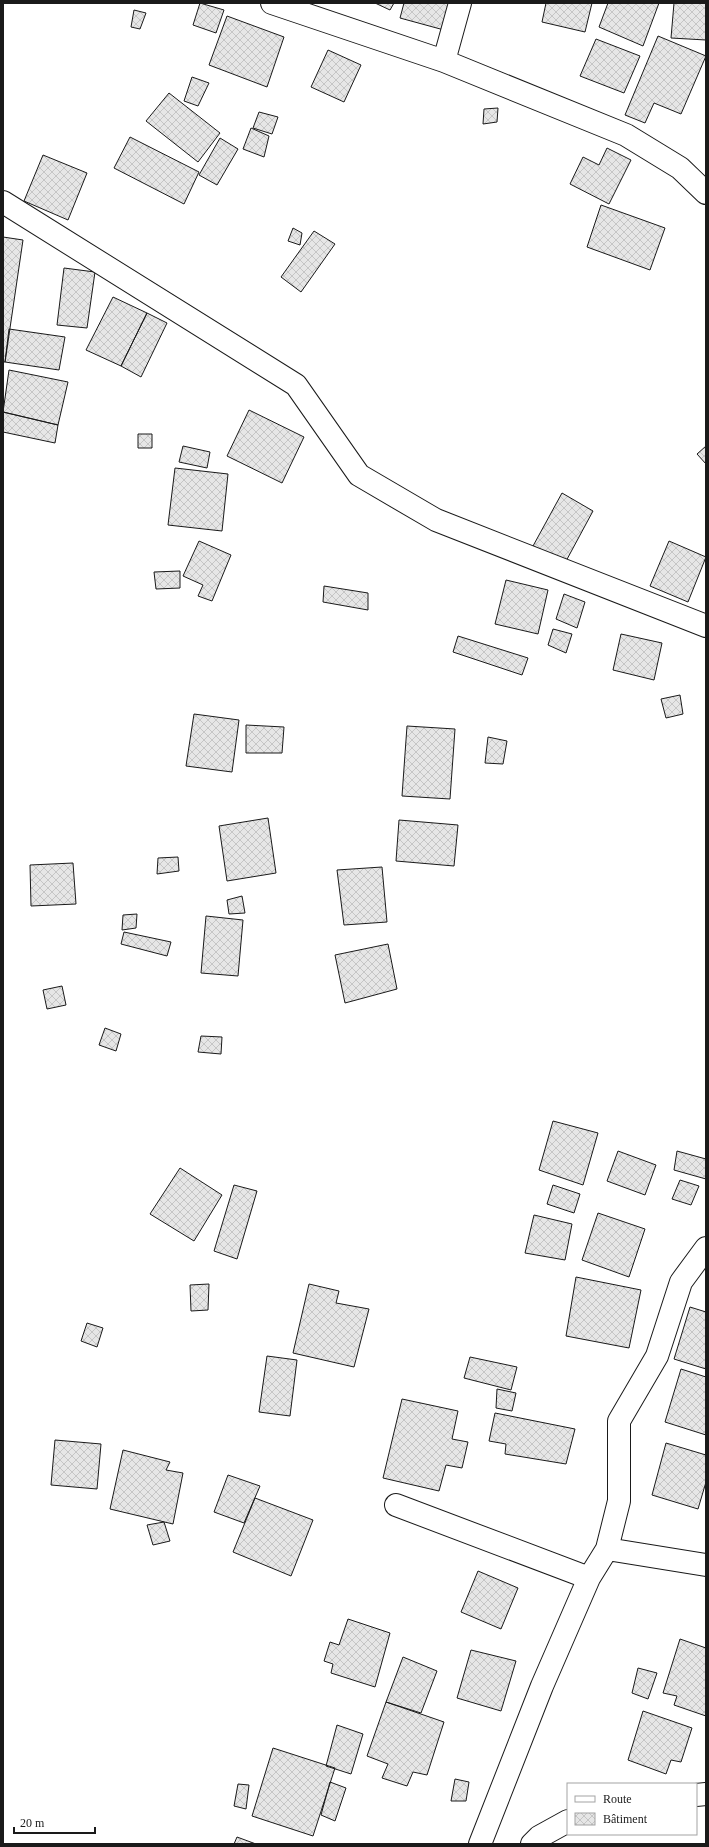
<svg xmlns="http://www.w3.org/2000/svg" width="709" height="1847" font-family="Georgia,serif">
<defs>
<pattern id="building-cross-hatch" width="8" height="8" patternUnits="userSpaceOnUse"><rect width="8" height="8" fill="#e6e6e6"/><path d="M0 0l8 8M0 8l8-8" fill="none" stroke="#c5c5c5"/></pattern>
</defs>
<rect width="100%" height="100%" fill="#fff"/>
<path fill="url(#building-cross-hatch)" stroke="#1a1a1a" d="M200,3L224,10L216,33L193,25Z
M375,3H394L390,10Z
M404,3H452L444,30L400,18Z
M546,3H592L585,32L542,22Z
M608,3H659L643,46L599,27Z
M674,3H706V40L671,38Z
M134,10L146,13L140,29L131,27Z
M227,16L284,37L267,87L209,65Z
M658,36L706,56L681,114L654,103L645,123L625,115Z
M596,39L640,56L624,93L580,76Z
M328,50L361,65L344,102L311,87Z
M192,77L209,83L198,106L184,101Z
M169,93L220,133L198,162L146,121Z
M498,108L497,122L483,124L484,109Z
M259,112L278,117L272,134L253,128Z
M251,128L269,136L264,157L243,149Z
M130,137L199,172L184,204L114,168Z
M220,138L238,149L217,185L199,175Z
M607,148L631,160L609,204L570,184L583,157L599,165Z
M43,155L87,173L68,220L24,201Z
M601,205L665,228L650,270L587,247Z
M293,228L302,233L300,245L288,241Z
M314,231L335,244L301,292L281,277Z
M3,237L23,240L5,362H3Z
M64,268L95,272L87,328L57,325Z
M113,297L147,313L121,366L86,350Z
M147,313L167,323L141,377L121,366Z
M9,329L65,337L59,370L5,362Z
M9,370L68,382L58,425L3,412Z
M249,410L304,437L282,483L227,456Z
M3,412L58,425L55,443L3,432Z
M138,434H152V448H138Z
M183,446L210,452L207,468L179,462Z
M706,446V464L697,454Z
M175,468L228,474L222,531L168,525Z
M562,493L593,511L565,563L533,546Z
M199,541L231,555L212,601L198,596L203,585L183,576Z
M669,541L706,557L688,602L650,586Z
M180,571V588L156,589L154,572Z
M506,580L548,590L538,634L495,624Z
M324,586L368,593V610L323,602Z
M564,594L585,602L577,628L556,619Z
M553,629L572,634L566,653L548,645Z
M621,634L662,643L654,680L613,670Z
M458,636L528,658L522,675L453,652Z
M680,695L683,714L666,718L661,699Z
M194,714L239,720L232,772L186,766Z
M246,725L284,727L282,753H246Z
M407,726L455,729L450,799L402,796Z
M488,737L507,741L503,764L485,763Z
M268,818L276,873L227,881L219,826Z
M399,820L458,825L454,866L396,861Z
M178,857L179,871L157,874L158,858Z
M73,863L76,904L31,906L30,865Z
M382,867L387,922L344,925L337,870Z
M242,896L245,913L229,914L227,900Z
M137,914L136,928L122,930L123,915Z
M206,916L243,920L238,976L201,973Z
M124,932L171,942L167,956L121,944Z
M388,944L397,989L345,1003L335,955Z
M62,986L66,1005L47,1009L43,990Z
M105,1028L121,1034L116,1051L99,1045Z
M201,1036L222,1037L221,1054L198,1052Z
M553,1121L598,1133L583,1185L539,1170Z
M618,1151L656,1165L645,1195L607,1181Z
M677,1151L706,1159V1179L674,1170Z
M180,1168L222,1195L194,1241L150,1214Z
M680,1180L699,1186L691,1205L672,1199Z
M234,1185L257,1191L237,1259L214,1251Z
M553,1185L580,1194L574,1213L547,1204Z
M598,1213L645,1229L629,1277L582,1260Z
M534,1215L572,1224L565,1260L525,1253Z
M576,1277L641,1290L629,1348L566,1336Z
M209,1284L208,1310L191,1311L190,1285Z
M309,1284L339,1291L336,1303L369,1309L354,1367L293,1353Z
M690,1307L706,1312V1369L674,1359Z
M87,1323L103,1328L97,1347L81,1341Z
M267,1356L297,1360L290,1416L259,1412Z
M470,1357L517,1367L511,1390L464,1378Z
M681,1369L706,1377V1435L665,1422Z
M497,1389L516,1393L512,1411L496,1408Z
M402,1399L458,1411L452,1439L468,1442L462,1468L446,1465L439,1491L383,1478Z
M495,1413L575,1429L566,1464L505,1454L506,1444L489,1441Z
M55,1440L101,1444L97,1489L51,1485Z
M666,1443L706,1455V1482L698,1509L652,1495Z
M123,1450L170,1462L166,1470L183,1473L173,1524L110,1509Z
M228,1475L260,1486L244,1523L214,1512Z
M255,1498L313,1520L291,1576L233,1552Z
M164,1522L170,1541L153,1545L147,1525Z
M478,1571L518,1588L501,1629L461,1612Z
M348,1619L390,1633L375,1687L331,1673L333,1664L324,1661L330,1642L339,1645Z
M680,1639L706,1648V1716L674,1705L677,1696L663,1693Z
M471,1650L516,1661L501,1711L457,1698Z
M403,1657L437,1671L421,1713L386,1702Z
M638,1668L657,1673L648,1699L632,1693Z
M386,1702L444,1722L427,1775L413,1772L407,1786L382,1778L388,1764L367,1756Z
M643,1711L692,1728L681,1762L671,1760L666,1774L628,1760Z
M337,1725L363,1734L351,1774L326,1766Z
M273,1748L335,1768L313,1836L252,1816Z
M455,1779L469,1782L466,1801H451Z
M330,1782L346,1788L335,1821L321,1815Z
M238,1784L249,1785L246,1809L234,1806Z
M237,1837L256,1844H234Z"/>
<g fill="none" stroke-linecap="round" stroke-linejoin="round">
<g stroke="#1a1a1a" stroke-width="24">
<path id="minor" d="M272,3L444,61L626,135L680,168L706,193
M444,61L460,3
M3,202L296,385L359,475L436,520L706,626
M396,1505L589,1578
M607,1549L619,1501V1421L657,1356L681,1282L706,1248
M696,1795L706,1794
M480,1844L542,1686L589,1578L607,1549L706,1565
M532,1844L539,1837L568,1821"/>
</g>
<use href="#minor" stroke="#fff" stroke-width="22"/>
</g>
<rect width="709" height="1847" fill="none" stroke="#1a1a1a" stroke-width="8"/>
<rect x="567" y="1783" width="130" height="52" fill="#ffffff" stroke="#a3a3a3"/>
<rect x="575" y="1796" width="20" height="6" fill="#ffffff" stroke="#a3a3a3"/>
<text x="603" y="1803" font-size="12" fill="#1a1a1a">Route</text>
<rect x="575" y="1813" width="20" height="12" fill="url(#building-cross-hatch)" stroke="#a3a3a3"/>
<text x="603" y="1823" font-size="12" fill="#1a1a1a">Bâtiment</text>
<path d="M14 1827v6h81v-6" fill="none" stroke="#1a1a1a" stroke-width="2"/>
<text x="20" y="1827" font-size="12" fill="#1a1a1a" stroke="#ffffff" stroke-width="3" paint-order="stroke">20 m</text>
</svg>
